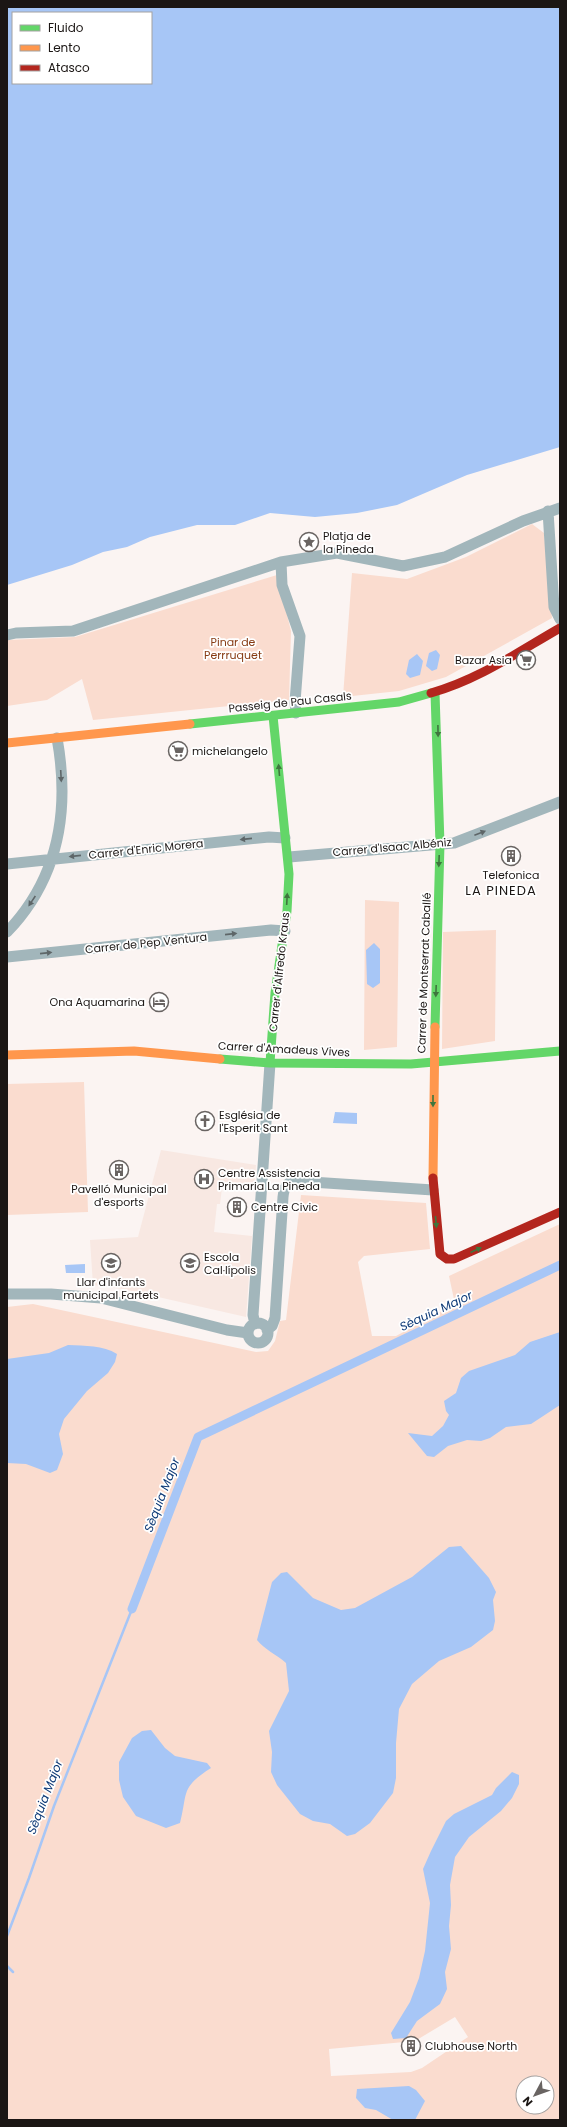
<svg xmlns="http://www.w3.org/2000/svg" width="567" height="2127" font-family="Poppins,sans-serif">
<rect width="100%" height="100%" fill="#fbf4f2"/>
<path fill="#f8e8e2" d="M161,1150L256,1165L254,1191L222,1188L220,1204H217L214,1232L252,1236L246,1317L123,1289L93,1285L90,1240L138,1237Z"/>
<path fill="#fadccf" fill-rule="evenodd" d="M532,524L544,533L552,618L446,677L399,691L343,697L352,573L407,579L466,557Z
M277,575L291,631L289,700L93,720L82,679L47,700L7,706V640L75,637Z
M365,900L399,902L397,1047L364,1050Z
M496,930L495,1041L442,1049L443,932Z
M84,1082L88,1212L7,1215V1084Z
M301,1195L426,1203L430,1249L364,1256L358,1262L372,1336H396L455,1304L449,1276L560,1224V2120H7V1307L33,1304L256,1352L268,1351L275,1341L280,1321L286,1320ZM455,2017L468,2037L422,2068L411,2072L331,2076L329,2049L415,2041ZM523,2083H547V2107H523Z"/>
<path fill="#a7c6f6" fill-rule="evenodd" d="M7,7H560V447L467,475L397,505L357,513L315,517L270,513L235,525H197L150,537L127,547L103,552L72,565L7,585ZM13,13H151V83H13Z
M436,650L440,655L437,669L432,671L426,666L429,653Z
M417,654L423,661L420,675L410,678L406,674L409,660Z
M374,943L380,949V983L373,988L367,984L366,950Z
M335,1112L357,1113V1124L333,1123Z
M85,1264V1273H66L65,1265Z
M560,1332V1405L531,1424L506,1427L490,1438L481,1441L467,1440L448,1446L434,1457L427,1456L408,1433L432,1436L443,1426L449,1415L446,1411L444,1401L456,1393L461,1378L469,1371L515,1355L530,1342Z
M68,1345C85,1346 103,1345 117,1354L115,1362L108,1373L87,1391L64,1419L59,1434L63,1454L57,1470L50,1473L26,1464L7,1463V1359L49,1353Z
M461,1546L489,1578L496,1592L493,1600L495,1621L493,1630L471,1647L439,1661L412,1684L399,1709L396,1743V1778L393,1793L370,1823L355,1834L347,1836L330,1824L313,1821L300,1814L277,1785L271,1772L272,1752L269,1731L289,1691L286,1663C276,1654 265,1650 257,1640L272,1582L281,1573L287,1572L313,1598L341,1610L355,1608L412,1577L449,1547Z
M151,1730L165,1748L175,1756L207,1763L211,1768C180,1788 188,1792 180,1823L166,1828L136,1816L123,1797L119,1780V1762L132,1738L142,1731Z
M512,1772L519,1775V1784L512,1798L501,1811L469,1837L455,1857L450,1885L451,1905L449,1926L451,1949L445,1972L447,1989L440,2004L417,2021L406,2038L393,2039L391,2033L410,2002L419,1978L425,1951L430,1903L423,1869L431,1851L446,1821L454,1814L492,1795L496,1788Z
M409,2086L416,2090L425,2101L415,2120H393L376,2110L365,2108L356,2098L357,2089Z"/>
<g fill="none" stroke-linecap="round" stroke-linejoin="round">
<path stroke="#a7c6f6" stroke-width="2.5" d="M7,1936L29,1878L54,1806L132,1609
M7,1966L13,1972"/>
<path stroke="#a7c6f6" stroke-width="9" d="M132,1609L198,1437L560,1265"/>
<path stroke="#a2b6bb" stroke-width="11" d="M548,511L554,607L560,619
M281,562L282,585L300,636L295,702L296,713
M7,635L16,633L73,631L281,562L337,553L403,566L445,557L523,521L560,508
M289,857L454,843L560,802
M7,864L269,837L285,838
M7,932C59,878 70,810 57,738
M7,957L271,930L285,931
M7,1294H51L101,1298L227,1330L248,1333
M248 1333a10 10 0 1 1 20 0a10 10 0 1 1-20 0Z
M255,1324L253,1315L270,1063
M267,1330L272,1326L275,1318L283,1197C284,1188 286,1182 296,1181L433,1190"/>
<path stroke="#63d668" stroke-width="9" d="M190,724L399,702L431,693
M435,1027L440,844L435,693
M220,1059L270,1063L411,1064L560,1051
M270,1063L275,993L287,911L289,874L273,716"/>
<path stroke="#ff974d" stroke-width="9" d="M7,743L190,724
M7,1055L134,1051L220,1059
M433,1178L435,1027"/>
<path stroke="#b3261e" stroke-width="9" d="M431,693C478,680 518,652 560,628
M433,1178L440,1254L447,1259H454L560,1212"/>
</g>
<defs><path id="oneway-solid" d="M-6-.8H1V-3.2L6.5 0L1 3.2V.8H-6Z"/></defs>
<g fill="#3f763e">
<use href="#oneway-solid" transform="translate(438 731) rotate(89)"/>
<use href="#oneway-solid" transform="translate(279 770) rotate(-95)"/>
<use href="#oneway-solid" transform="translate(439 861) rotate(92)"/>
<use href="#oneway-solid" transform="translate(287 899) rotate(-87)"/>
<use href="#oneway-solid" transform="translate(436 991) rotate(92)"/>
<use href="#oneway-solid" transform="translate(433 1101) rotate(90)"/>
<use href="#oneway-solid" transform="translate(436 1222) rotate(85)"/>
<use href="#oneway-solid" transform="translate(476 1250) rotate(-24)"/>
</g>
<g fill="#5e6668">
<use href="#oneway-solid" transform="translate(61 776) rotate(87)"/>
<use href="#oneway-solid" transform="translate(480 833) rotate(-21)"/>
<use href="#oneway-solid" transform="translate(246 839) rotate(174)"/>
<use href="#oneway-solid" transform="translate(75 856) rotate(174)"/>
<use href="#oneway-solid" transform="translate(32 901) rotate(124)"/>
<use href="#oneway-solid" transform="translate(231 934) rotate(-6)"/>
<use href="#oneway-solid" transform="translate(46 953) rotate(-6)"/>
</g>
<defs>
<g id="sight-ring" transform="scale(1)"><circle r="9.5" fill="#fff" stroke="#696462" stroke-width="1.5"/><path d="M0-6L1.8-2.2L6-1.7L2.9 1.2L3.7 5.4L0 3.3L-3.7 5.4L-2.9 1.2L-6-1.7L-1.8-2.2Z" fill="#696462"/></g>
<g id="supermarket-ring" transform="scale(1)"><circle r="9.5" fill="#fff" stroke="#696462" stroke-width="1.5"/><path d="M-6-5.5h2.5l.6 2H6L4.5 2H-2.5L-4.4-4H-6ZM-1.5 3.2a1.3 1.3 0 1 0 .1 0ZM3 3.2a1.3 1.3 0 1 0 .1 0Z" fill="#696462"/></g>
<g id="building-ring" transform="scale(1)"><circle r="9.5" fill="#fff" stroke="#696462" stroke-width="1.5"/><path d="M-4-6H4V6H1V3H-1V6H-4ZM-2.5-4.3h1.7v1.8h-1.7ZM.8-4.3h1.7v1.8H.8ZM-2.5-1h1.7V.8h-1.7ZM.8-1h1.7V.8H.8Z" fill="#696462"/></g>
<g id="hotel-ring" transform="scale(1)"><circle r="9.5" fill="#fff" stroke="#696462" stroke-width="1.5"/><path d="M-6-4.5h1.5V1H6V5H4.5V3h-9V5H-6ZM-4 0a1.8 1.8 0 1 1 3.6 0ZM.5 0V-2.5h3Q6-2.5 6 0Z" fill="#696462"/></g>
<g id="church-ring" transform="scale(1)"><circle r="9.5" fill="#fff" stroke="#696462" stroke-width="1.5"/><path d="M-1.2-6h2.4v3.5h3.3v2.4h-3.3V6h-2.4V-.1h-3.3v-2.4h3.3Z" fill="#696462"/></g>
<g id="hospital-ring" transform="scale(1)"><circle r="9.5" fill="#fff" stroke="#696462" stroke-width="1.5"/><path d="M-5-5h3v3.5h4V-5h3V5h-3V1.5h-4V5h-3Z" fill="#696462"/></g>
<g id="school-ring" transform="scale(1)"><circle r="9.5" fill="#fff" stroke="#696462" stroke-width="1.5"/><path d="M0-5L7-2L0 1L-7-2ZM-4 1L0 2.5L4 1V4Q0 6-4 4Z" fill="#696462"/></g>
</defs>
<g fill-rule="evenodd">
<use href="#sight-ring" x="309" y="542"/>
<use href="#supermarket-ring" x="526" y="660"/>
<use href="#supermarket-ring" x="178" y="751"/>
<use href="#building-ring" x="511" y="856"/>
<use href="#hotel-ring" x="159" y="1002"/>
<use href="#church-ring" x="205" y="1121"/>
<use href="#building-ring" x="119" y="1170"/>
<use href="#hospital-ring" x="204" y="1179"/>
<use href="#building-ring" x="237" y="1207"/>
<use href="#school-ring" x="111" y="1263"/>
<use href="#school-ring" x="190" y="1263"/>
<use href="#building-ring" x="411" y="2046"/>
</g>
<g text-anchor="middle" stroke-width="3.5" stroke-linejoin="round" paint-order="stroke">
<g font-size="11" fill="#1b1614" stroke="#fff" text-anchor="start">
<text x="323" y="540">Platja de<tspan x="323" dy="13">la Pineda</tspan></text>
<text x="512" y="664" text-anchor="end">Bazar Asia</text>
<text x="192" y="755">michelangelo</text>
<text x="511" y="879" text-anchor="middle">Telefonica</text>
<text x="145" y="1006" text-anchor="end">Ona Aquamarina</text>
<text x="219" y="1119">Església de<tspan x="219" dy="13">l'Esperit Sant</tspan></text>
<text x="218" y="1177">Centre Assistencia<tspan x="218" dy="13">Primaria La Pineda</tspan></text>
<text x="119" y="1193" text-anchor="middle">Pavelló Municipal<tspan x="119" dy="13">d'esports</tspan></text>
<text x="251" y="1211">Centre Civic</text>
<text x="204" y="1261">Escola<tspan x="204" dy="13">Cal·lípolis</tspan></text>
<text x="111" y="1286" text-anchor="middle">Llar d'infants<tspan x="111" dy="13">municipal Fartets</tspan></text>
<text x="425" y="2050">Clubhouse North</text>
</g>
<g font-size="11" fill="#873c14" stroke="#fff">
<text x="233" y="646">Pinar de<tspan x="233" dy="13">Perrruquet</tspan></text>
</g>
<g font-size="11" fill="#1b1614" stroke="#fff">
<text transform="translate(290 702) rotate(-6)" y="4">Passeig de Pau Casals</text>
<text transform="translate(392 847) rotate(-5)" y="4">Carrer d'Isaac Albéniz</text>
<text transform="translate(146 849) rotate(-6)" y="4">Carrer d'Enric Morera</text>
<text transform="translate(146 943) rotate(-6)" y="4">Carrer de Pep Ventura</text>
<text transform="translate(279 972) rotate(-84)" y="4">Carrer d'Alfredo Kraus</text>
<text transform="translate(424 973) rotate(-88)" y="4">Carrer de Montserrat Caballé</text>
<text transform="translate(284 1049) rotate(3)" y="4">Carrer d'Amadeus Vives</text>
</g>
<g font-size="12" font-style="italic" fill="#0d3976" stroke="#fff">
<text transform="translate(436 1311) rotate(-25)" y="4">Sèquia Major</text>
<text transform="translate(162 1495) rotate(-69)" y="4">Sèquia Major</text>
<text transform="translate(45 1797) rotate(-69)" y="4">Sèquia Major</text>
</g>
<g font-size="13" letter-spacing="1" fill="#1b1614" stroke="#fff">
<text x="501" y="895">LA PINEDA</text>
</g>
</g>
<rect width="567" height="2127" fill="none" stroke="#1b1614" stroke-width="16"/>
<rect x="12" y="12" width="140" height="72" fill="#ffffff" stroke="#a4a2a1"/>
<rect x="20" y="25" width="20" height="6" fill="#63d668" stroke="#a4a2a1"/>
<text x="48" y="32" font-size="12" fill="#1b1614">Fluido</text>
<rect x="20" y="45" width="20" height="6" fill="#ff974d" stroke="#a4a2a1"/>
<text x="48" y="52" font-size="12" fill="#1b1614">Lento</text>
<rect x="20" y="65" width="20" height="6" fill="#b3261e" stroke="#a4a2a1"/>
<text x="48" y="72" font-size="12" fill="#1b1614">Atasco</text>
<g transform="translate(535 2095) rotate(229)"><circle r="19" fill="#ffffff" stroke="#a4a2a1"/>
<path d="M0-3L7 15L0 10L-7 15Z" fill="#696462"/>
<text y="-6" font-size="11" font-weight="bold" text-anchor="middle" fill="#1b1614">N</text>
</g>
</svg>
